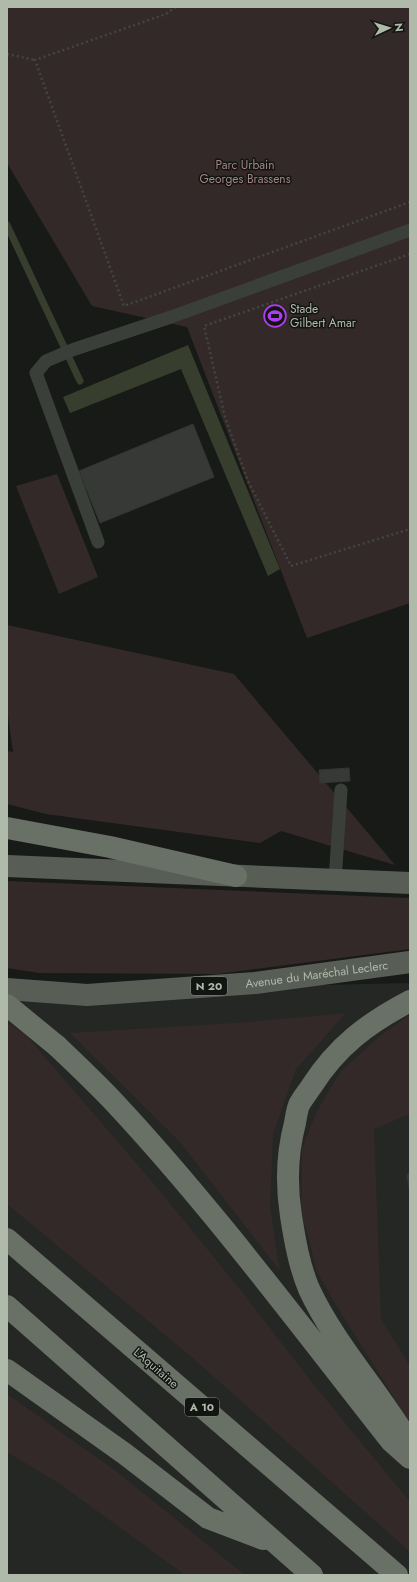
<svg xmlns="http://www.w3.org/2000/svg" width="417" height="1582" font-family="Jost,sans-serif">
<rect width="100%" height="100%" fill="#181a18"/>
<path fill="#242724" d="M410,983V1575H7V992Z"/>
<path fill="#332928" d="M7,7H410V603L307,638L187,327L92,306L7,163Z
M57,474L98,577L59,594L16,486Z
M7,625L234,674L395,865L281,831L260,843L46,814L7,804V751L13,752L7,709Z
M7,881L410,898V949L217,974L39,973L7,968Z
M346,1013L296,1069L273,1134L270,1207L280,1271L180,1142L70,1033L249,1022Z
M410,1015V1114L374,1129L381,1319L410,1366V1423L336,1305L316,1270L309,1239L301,1213L302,1148L317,1111L340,1072L382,1034Z
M7,1022L26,1035L155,1185L243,1293L310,1380L410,1502V1552L194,1359L7,1204Z
M7,1394L116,1471L245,1575H185L60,1484L7,1452Z"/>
<path fill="#383e2e" d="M188,345L280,569L268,576L181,369L70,413L63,397Z"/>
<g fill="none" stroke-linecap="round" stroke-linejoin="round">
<path stroke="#383e2e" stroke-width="7" d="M7,225L80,381"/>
</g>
<path fill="#363935" stroke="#323632" d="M193,424L214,477L100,523L79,471Z
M349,768L350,781L320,783L319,770Z
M410,1171V1192L407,1176Z"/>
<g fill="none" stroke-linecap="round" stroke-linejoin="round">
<path stroke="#42463f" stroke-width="2.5" stroke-dasharray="2 3" stroke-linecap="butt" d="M176,7L166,14L35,60L124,306L410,202
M7,54L35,60
M410,254L204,326L225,417L248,481L291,566L410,529"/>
<path stroke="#3b3f39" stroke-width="13" d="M98,542L36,373L46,361L72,350L171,317L410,230
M335,881L341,790"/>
<g stroke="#585e55" stroke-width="22">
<path d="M7,866L410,883"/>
<path id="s1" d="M7,989L87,995L255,983L410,962"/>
</g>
<path stroke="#697066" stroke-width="22" d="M7,828L110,847L236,876
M410,1001C368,1023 337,1046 311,1087C307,1093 302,1099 299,1105C297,1110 296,1117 295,1123C287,1153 286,1184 291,1216C295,1241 299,1265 309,1289C335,1345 379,1391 410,1444
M57,1046C76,1064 95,1082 113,1101C213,1208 301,1327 391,1441L410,1458
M7,1239L397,1575
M7,1306L312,1575
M7,1370L125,1454L208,1518L263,1539"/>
<path stroke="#697066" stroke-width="22" d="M7,1005L57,1046"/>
</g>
<defs>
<g id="stadium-ring" transform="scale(1.15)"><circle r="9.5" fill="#131513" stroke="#ae3dee" stroke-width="1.5"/><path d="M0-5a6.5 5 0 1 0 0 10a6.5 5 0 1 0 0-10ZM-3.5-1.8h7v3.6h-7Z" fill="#ae3dee"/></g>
</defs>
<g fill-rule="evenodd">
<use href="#stadium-ring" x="275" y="316"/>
</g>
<g text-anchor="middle" stroke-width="3" stroke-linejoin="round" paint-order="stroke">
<g fill="#131513" stroke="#81887d" stroke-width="1">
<rect x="191" y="977" width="36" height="18" rx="3"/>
<rect x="185" y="1398" width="34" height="18" rx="3"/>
</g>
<g font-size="11" font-weight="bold" fill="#b0baab">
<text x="209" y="990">N 20</text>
<text x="202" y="1411">A 10</text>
</g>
<g font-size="12" fill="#a48483" stroke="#131513">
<text x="245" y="169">Parc Urbain<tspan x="245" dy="14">Georges Brassens</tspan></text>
</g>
<g font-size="12" fill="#b0baab" stroke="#131513" text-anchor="start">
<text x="290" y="313">Stade<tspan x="290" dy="14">Gilbert Amar</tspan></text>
</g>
<g font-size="12" fill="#b0baab" stroke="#131513">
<text dy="4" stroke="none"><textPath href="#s1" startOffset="311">Avenue du Maréchal Leclerc</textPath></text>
<text transform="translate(156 1368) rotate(41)" y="4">L'Aquitaine</text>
</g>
</g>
<rect width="417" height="1582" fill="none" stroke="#b0baab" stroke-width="16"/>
<g transform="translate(389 28) rotate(86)" stroke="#131513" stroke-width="3" paint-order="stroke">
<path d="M0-3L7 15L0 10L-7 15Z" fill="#b0baab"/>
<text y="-6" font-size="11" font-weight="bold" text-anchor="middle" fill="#b0baab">N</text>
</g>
</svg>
